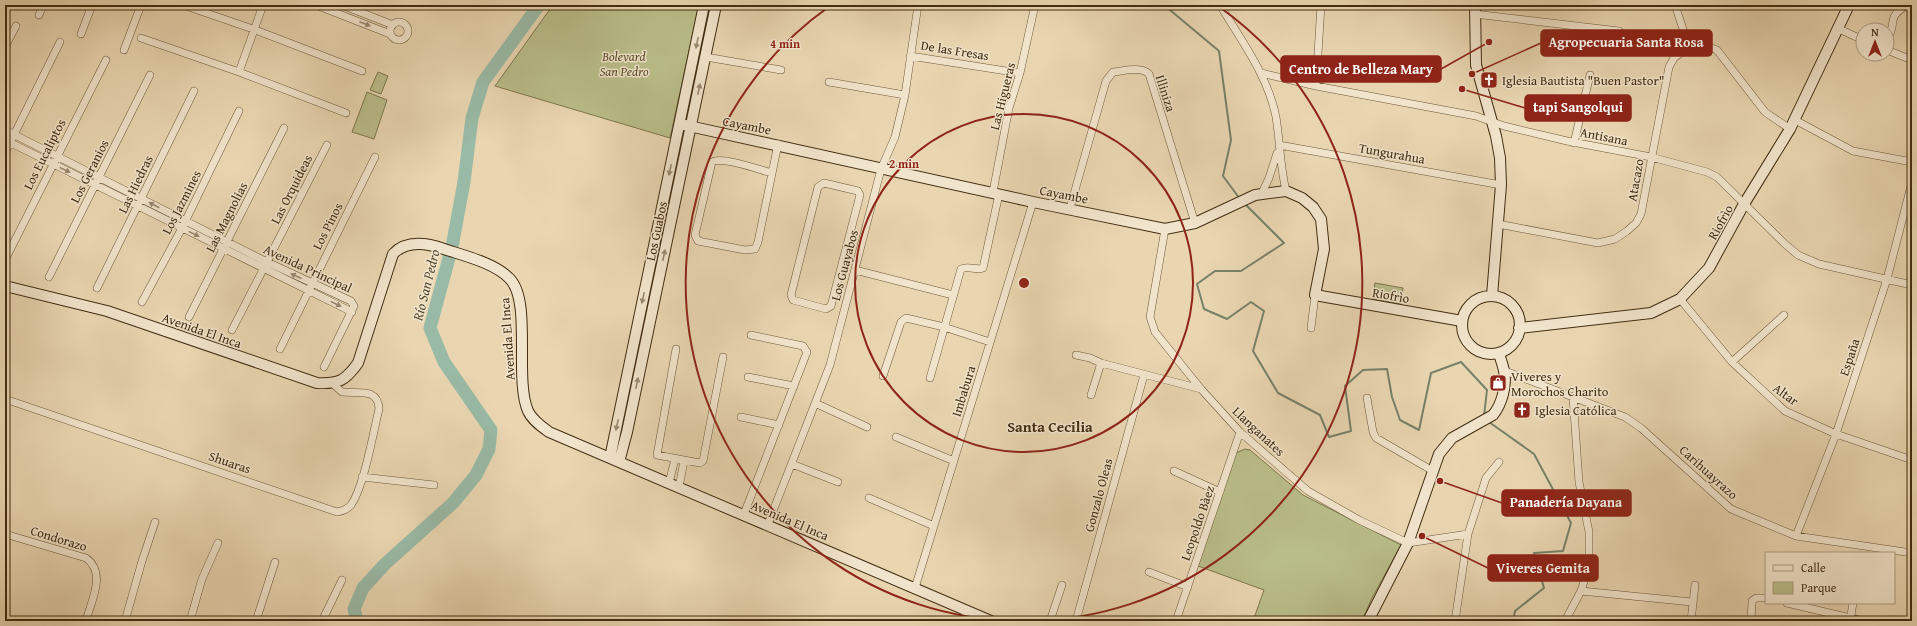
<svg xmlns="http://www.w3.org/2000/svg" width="1917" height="626" font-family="'Gentium Book Plus',serif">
<rect width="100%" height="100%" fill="#e9d6b1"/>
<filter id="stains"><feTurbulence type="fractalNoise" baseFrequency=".005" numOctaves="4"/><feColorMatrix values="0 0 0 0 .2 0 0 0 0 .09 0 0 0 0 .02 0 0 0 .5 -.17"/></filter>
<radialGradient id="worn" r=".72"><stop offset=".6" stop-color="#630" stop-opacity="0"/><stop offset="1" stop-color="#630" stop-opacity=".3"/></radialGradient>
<path fill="#b9bd89" stroke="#7e754d" d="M553,5H699L670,138L495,86Z
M378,72L388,76L381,94L370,90Z
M367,92L387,100L374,139L352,132Z
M1375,283L1403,288L1401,304L1373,299Z
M1245,449L1250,450L1303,495L1401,545L1371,600L1362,621H1253L1264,590L1198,566L1235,455L1238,452Z"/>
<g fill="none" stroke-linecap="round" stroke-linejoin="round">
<path stroke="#76826a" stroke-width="2" d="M1164,5L1219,51L1231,140L1223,176L1240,199
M1244,203L1284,243L1241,271H1215L1197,284L1204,309L1227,319L1251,302L1264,311L1253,351L1278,393L1320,415L1329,437L1351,431L1345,386L1363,370L1387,369L1392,397L1400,420L1419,430L1431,373L1461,362L1487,390L1484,416
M1489,422L1534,454L1571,523L1563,551L1534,553L1544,588L1515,611L1513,621"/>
<path stroke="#99baa6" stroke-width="13" d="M357,621L354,609L363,588L385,564L453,503L476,475L489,449L491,430L444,362L430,328L452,247L464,182L472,118L483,82L539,5"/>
<g stroke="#6c5739" stroke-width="8">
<path id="street" d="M183,5L253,29L362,71
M316,5L390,34
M342,5L393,25
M1220,5C1241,40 1268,76 1276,117C1280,142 1280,166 1286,191
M1675,5L1689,47
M1474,14L1619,31
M39,15L43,5
M390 31a9 9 0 1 1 18 0a9 9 0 1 1-18 0Z
M1837,28L1863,40
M81,34L92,5
M141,38L239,72L346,113
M1887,39C1894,29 1891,26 1894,17C1896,12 1902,9 1906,5
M5,47L16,26
M124,50L141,5
M1887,50L1912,60
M910,56L1020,73
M706,57L781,70
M239,72L263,5
M1261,73L1316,86L1476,116L1504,126L1567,141L1651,157L1707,172L1717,177L1785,244L1798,255L1819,264L1912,285
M829,82L905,95
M1316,86L1321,5
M1795,120L1853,151L1912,162
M5,130L267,262L351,301L354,306L324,367
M5,140L352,312
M1574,143L1590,75
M1279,145L1501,185
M5,153L60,42
M772,173C760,170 723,156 712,162L695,235L698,241L745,250L755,249L758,242L778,144
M824,183L858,191L860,195L831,306L826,309L793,300L791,295L818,187Z
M993,192L1009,108L1020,73L1035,5
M1262,193L1269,178L1277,153
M1070,208L1106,81L1113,72C1124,71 1141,66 1149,74L1195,223
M1498,224L1598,243L1615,239L1627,231L1636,223L1641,214L1669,67L1674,58L1689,47L1703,45L1717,50L1765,112L1790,129
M1165,229L1150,317L1155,332L1201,389L1240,432L1308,491L1359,520L1408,543L1468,534
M5,260L106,60
M855,270L953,295
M49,277L150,75
M97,288L194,91
M1680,299L1732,362L1785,411L1836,434L1912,460
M142,302L182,228L239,111
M189,317L284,128
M1311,328L1315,295
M232,330L327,145
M280,349L375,157
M676,349L657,455L700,463L703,461L723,357
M1076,355L1090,358L1101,363
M1732,362L1784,315
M1505,371L1625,417L1641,428L1731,509L1796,536L1912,553
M883,376L901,322L906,318L944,327L990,342
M748,377L794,386
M930,378L961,269C969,265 976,271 983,268L999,194
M1091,395L1101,363L1201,389
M1367,398L1373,432L1376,438L1433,471
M5,399L337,512C342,511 347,510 351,505C364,487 373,433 379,409C378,387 358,394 342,392L332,383
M815,403L867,427
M741,417L779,425
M896,437L954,461
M792,464L838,482
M1174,471L1220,492
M362,477L434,485
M669,483L675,459
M679,487L684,461
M869,498L934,526
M744,514L807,352L803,346L751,335
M768,524L830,365L881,169L895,137L905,95L918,5
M5,534L86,558C107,573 91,601 86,621
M1796,536L1836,434L1887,279L1912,182
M1149,572L1188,587
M915,588L1033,202
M1581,591L1692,602
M1787,603L1863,621
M125,621L142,561L155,522
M190,621L202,579L218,543
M256,621L275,562
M322,621L342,580
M964,621L966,611
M1050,621L1062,585
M1076,621L1144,375
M1176,621L1240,432
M1455,621L1468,534L1486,478L1499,462
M1565,621L1581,591L1589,566V532L1579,482L1573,397
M1691,621L1695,585
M1751,621L1752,601L1756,598H1766
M1850,621L1853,603"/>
</g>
<g stroke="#422d11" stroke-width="12">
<path id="secondary" d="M1475,5L1476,65L1496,136L1500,158L1501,185L1492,296
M680,124L1033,202L1165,229L1195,223L1255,195L1286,191L1302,198L1313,207L1321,219L1324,249L1315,295L1462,321
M5,286L107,311L317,383C339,384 345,381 358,363L393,254C406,240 427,243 444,249C465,256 495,263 510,279C532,302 514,379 528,411C532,420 542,427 549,432L991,621
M1462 325a29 29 0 1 1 58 0a29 29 0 1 1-58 0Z
M1519,328L1651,313L1680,299L1709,268L1744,204L1790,129L1849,5
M610,458L704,5
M619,462L627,432L716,5
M1368,621L1408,543L1439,454L1452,438L1493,415C1502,404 1507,385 1504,371C1503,365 1500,358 1499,353"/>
</g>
<use href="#street" stroke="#f1e4cc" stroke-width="7"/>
<use href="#secondary" stroke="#f1e4cc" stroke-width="10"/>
</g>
<defs><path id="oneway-solid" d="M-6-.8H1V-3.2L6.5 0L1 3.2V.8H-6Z"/></defs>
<g fill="#9a886e">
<use href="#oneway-solid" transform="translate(365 24) rotate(21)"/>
<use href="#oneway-solid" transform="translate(697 43) rotate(102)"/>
<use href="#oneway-solid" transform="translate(699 89) rotate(-78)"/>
<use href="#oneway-solid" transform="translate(65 170) rotate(26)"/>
<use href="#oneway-solid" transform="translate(670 170) rotate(102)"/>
<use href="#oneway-solid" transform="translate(154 205) rotate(-153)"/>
<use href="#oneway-solid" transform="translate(194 234) rotate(26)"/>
<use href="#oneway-solid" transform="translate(664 255) rotate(-78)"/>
<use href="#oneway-solid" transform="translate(296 276) rotate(-155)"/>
<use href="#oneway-solid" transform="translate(643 298) rotate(102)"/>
<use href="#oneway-solid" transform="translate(336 304) rotate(26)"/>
<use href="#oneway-solid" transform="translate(637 383) rotate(-78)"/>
<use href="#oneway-solid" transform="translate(617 425) rotate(102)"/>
</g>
<g fill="none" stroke="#8f2418" stroke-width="2">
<circle cx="1024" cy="283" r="169"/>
<path d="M1021 621A338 338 0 0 1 830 6M1218 6A338 338 0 0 1 1027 621"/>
</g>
<defs>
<g id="church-square" transform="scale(0.9)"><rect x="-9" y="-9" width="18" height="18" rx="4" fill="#8f2418" stroke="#f1e4cc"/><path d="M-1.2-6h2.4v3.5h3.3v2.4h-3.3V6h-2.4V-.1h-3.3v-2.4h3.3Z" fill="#fff"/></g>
<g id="shop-square" transform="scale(0.9)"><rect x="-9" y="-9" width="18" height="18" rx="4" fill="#8f2418" stroke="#f1e4cc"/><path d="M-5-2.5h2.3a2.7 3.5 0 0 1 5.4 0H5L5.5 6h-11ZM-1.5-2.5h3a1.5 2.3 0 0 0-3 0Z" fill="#fff"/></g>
</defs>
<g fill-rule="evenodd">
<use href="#church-square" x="1489" y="80"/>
<use href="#shop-square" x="1498" y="383"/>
<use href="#church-square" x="1522" y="410"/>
</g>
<g text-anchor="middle" stroke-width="3" stroke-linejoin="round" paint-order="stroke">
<g font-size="13" fill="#422d11" stroke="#f1e4cc">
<text transform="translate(955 50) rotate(9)" y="5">De las Fresas</text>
<text transform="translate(1166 93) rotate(72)" y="5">Illiniza</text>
<text transform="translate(1002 96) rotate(-76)" y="5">Las Higueras</text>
<text transform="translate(747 125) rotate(11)" y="5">Cayambe</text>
<text transform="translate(1604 136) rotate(11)" y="5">Antisana</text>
<text transform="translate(1392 153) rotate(10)" y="5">Tungurahua</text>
<text transform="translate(44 154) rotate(-63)" y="5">Los Eucaliptos</text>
<text transform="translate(89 171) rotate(-63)" y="5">Los Geranios</text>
<text transform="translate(1635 180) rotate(-80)" y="5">Atacazo</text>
<text transform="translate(135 184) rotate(-64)" y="5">Las Hiedras</text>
<text transform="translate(291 189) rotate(-63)" y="5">Las Orquideas</text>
<text transform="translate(1064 194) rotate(11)" y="5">Cayambe</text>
<text transform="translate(181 202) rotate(-63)" y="5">Los Jazmines</text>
<text transform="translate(226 217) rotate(-63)" y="5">Las Magnolias</text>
<text transform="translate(1720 222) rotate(-61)" y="5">Riofrìo</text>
<text transform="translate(327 226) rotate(-63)" y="5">Los Pinos</text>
<text transform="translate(656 231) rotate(-78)" y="5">Los Guabos</text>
<text transform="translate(844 265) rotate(-75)" y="5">Los Guayabos</text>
<text transform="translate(308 268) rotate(25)" y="5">Avenida Principal</text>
<text transform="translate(1391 295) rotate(10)" y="5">Riofrìo</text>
<text transform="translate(202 330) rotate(19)" y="5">Avenida El Inca</text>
<text transform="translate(507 339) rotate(-94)" y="5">Avenida El Inca</text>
<text transform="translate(1849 357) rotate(-72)" y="5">España</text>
<text transform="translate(963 391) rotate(-73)" y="5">Imbabura</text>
<text transform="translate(1786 394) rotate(36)" y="5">Altar</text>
<text transform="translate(1259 431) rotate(43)" y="5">Llanganates</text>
<text transform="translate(230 462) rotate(19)" y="5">Shuaras</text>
<text transform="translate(1709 472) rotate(42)" y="5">Carihuayrazo</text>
<text transform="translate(1098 495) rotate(-75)" y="5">Gonzalo Oleas</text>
<text transform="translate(790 520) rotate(23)" y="5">Avenida El Inca</text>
<text transform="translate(1197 523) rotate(-71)" y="5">Leopoldo Bàez</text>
<text transform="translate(59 538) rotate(17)" y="5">Condorazo</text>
</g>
<g font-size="13" font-style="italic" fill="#5a4a29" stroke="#f1e4cc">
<text x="624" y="61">Bolevard<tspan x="624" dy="15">San Pedro</tspan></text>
</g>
<g font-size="13" fill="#422d11" stroke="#f1e4cc" text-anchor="start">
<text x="1502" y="85">Iglesia Bautista "Buen Pastor"</text>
<text x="1511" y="381">Viveres y<tspan x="1511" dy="15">Morochos Charito</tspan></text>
<text x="1535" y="415">Iglesia Católica</text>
</g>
<g font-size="14" font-style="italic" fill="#53492f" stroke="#f1e4cc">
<text transform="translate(426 285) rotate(-76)" y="5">Río San Pedro</text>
</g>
<g font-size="15" font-weight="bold" fill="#422d11" stroke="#f1e4cc">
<text x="1050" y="432">Santa Cecilia</text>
</g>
</g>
<circle cx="1024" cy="283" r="6" fill="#8f2418" stroke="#f1e4cc" stroke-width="2"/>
<g font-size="12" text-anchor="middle" font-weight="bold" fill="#8f2418" stroke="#f1e4cc" stroke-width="3" stroke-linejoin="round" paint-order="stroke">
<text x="785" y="48">4 min</text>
<text x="904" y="168">2 min</text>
</g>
<path fill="none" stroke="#8f2418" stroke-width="1.5" d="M1472 74L1541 43M1489 42L1441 69M1462 89L1525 108M1440 481L1502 503M1422 536L1488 568"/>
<g fill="#8f2418" stroke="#f1e4cc" stroke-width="1.5">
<circle cx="1472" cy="74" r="4"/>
<circle cx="1489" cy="42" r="4"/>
<circle cx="1462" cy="89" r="4"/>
<circle cx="1440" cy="481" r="4"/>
<circle cx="1422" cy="536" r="4"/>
</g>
<g fill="#8f2418" stroke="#8f2418" stroke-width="1.5">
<rect x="1541" y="30" width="171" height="26" rx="4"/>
<rect x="1281" y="56" width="160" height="26" rx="4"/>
<rect x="1525" y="95" width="106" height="26" rx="4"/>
<rect x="1502" y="490" width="129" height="26" rx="4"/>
<rect x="1488" y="555" width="110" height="26" rx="4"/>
</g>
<g font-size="14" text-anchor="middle" font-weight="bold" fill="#fff">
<text x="1626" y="47">Agropecuaria Santa Rosa</text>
<text x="1361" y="74">Centro de Belleza Mary</text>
<text x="1578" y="112">tapi Sangolqui</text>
<text x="1566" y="507">Panadería Dayana</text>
<text x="1543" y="573">Viveres Gemita</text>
</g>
<rect width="1917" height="626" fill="none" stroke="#e9d6b1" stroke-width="20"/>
<rect x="6" y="6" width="1905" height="614" fill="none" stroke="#422d11" stroke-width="2"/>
<rect x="10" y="10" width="1897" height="606" fill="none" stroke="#422d11"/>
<rect x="1765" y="552" width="130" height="52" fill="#f1e4cc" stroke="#ab9b81"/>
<rect x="1773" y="565" width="20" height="6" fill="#f1e4cc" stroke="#ab9b81"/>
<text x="1801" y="572" font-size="12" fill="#422d11">Calle</text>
<rect x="1773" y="582" width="20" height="12" fill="#b9bd89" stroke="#ab9b81"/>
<text x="1801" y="592" font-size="12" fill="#422d11">Parque</text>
<g transform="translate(1875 42)"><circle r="19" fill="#f1e4cc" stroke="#ab9b81"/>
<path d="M0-3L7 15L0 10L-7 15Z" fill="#8f2418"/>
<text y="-6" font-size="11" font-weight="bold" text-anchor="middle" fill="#422d11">N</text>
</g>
<rect width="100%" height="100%" filter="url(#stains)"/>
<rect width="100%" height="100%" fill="url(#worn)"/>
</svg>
